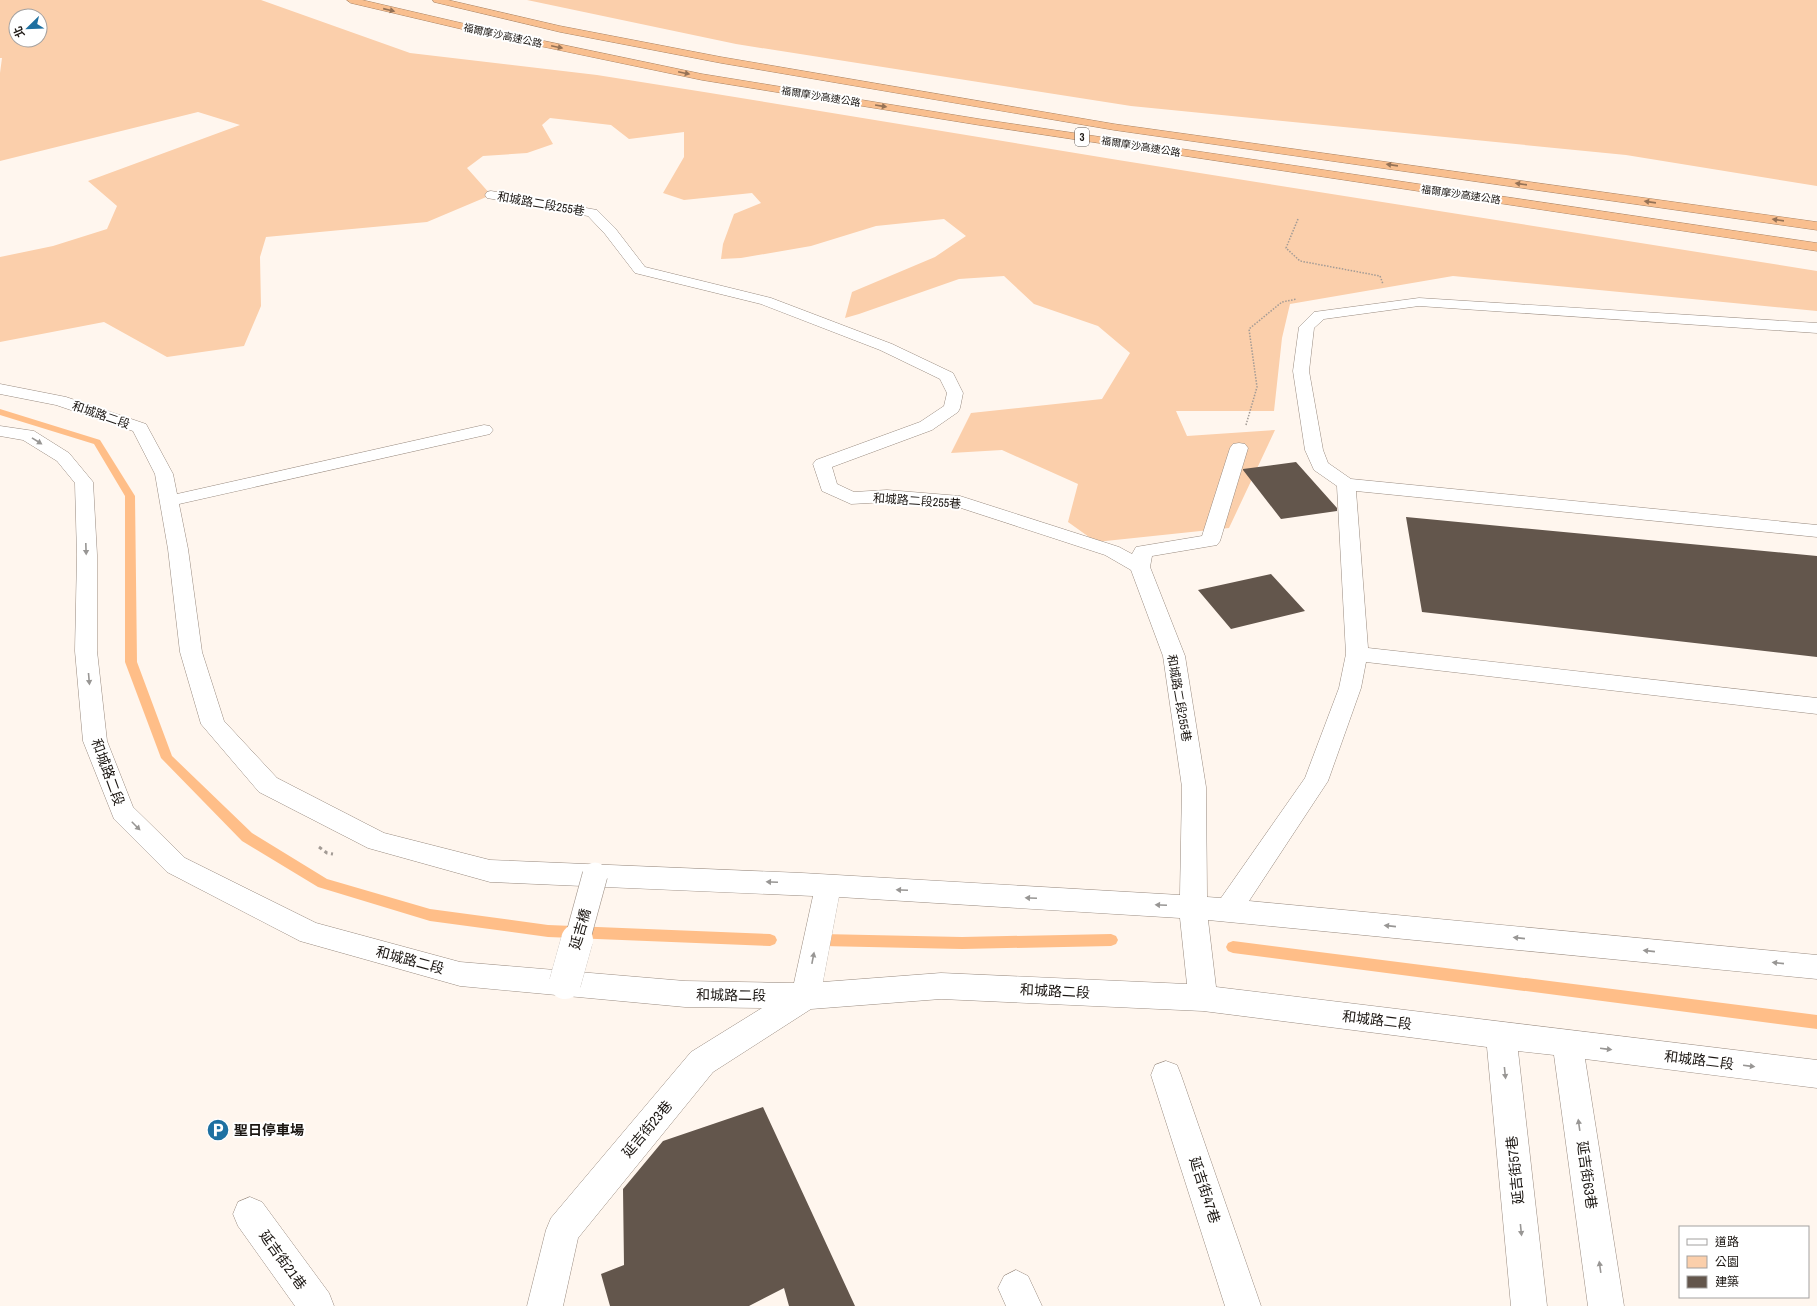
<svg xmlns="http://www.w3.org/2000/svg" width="1817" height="1306" font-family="'Archivo Narrow','Noto Sans TC',sans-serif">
<rect width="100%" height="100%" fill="#fff6ee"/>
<path fill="#fbcfab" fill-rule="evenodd" d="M0,0H261L410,53L597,75L704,92L1118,160L1817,271V311L1453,276L1290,304L1282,338L1274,411H1176L1187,436L1275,430L1229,528L1096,542L1068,522L1078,484L1002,450L951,453L971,413L1102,399L1130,353L1098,326L1034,304L1004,276L959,279L859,314L845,318L852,292L935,257L966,236L944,219L876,226L811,246L741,258L721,259L723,244L734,214L761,203L752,193L684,200L663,193L684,157V132L629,139L611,125L550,118L542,125L553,144L527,153L483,156L467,168L491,195L427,222L266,237L260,257L261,306L244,346L167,357L104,322L0,342V257L53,246L107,229L117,206L88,181L240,125L198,112L0,161V73L2,58H0ZM16,16H40V40H16Z
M527,0H1817V186L1626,155L1131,106L736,44Z"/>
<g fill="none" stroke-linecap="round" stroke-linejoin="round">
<path fill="#ffbe88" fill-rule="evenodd" d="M0,409L100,440L135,496L137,662L172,756L252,833L327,879L430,909L548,925L770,934L775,936L777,940L775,944L770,946L548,937L430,921L318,887L242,841L161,758L125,662V496L94,444L0,415Z
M822,934L962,937L1111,934L1116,936L1118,940L1116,944L1111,946L962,949L822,946L817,944L815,940L817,936Z
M1233,941L1817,1015V1029L1233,953L1228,951L1226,947L1228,943Z"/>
</g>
<path fill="#63564c" d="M1296,462L1337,508V511L1281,519L1243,470V469Z
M1406,517L1817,556V657L1422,612Z
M1271,574L1305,611L1231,629L1198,590Z
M763,1107L855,1306H789L784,1288L749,1306H610L601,1274L624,1265L623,1189L663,1141Z"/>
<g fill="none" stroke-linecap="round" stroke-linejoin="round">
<g stroke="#998b80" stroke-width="1">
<path id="minor" d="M491,191L597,210L615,228L645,267L771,298L892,344L953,373L963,393L960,408L958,412L932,430L832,467L837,484L854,492L887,490L960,496L1119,547L1132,554L1136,547L1202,536L1230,448L1233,444L1239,443L1245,444L1248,448L1220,541L1217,545L1152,556L1150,567L1185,656L1206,787L1207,897L1221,898L1305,778L1339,688L1346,654L1337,486L1314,470L1305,450L1293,371L1299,327L1314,312L1419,298L1817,323V333L1419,306L1324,319L1314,328L1309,371L1323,450L1328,463L1351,479L1817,525V537L1356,491L1368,648L1817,698V714L1366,662L1361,688L1328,781L1249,901L1817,955V979L1208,920L1216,987L1817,1060V1088L1585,1059L1624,1306H1588L1554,1055L1518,1051L1547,1306H1511L1487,1047L1203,1011L941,999L811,1009L713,1072L578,1238L563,1306H527L546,1230L551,1218L691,1052L762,1008L685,1007L460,986L300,941L167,872L114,819L83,741L75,651L77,555L75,483L57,461L23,440L0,436V426L34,431L69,453L93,482L97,555V651L107,741L133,807L185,858L316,923L460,962L685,981L794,983L813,896L490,882L368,848L259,792L201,724L180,652L168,549L155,474L133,431L56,405L0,394V384L66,397L146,424L173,474L177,494L484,425L490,426L493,430L490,434L179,504L188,549L202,652L224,721L277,778L384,833L490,860L802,873L1180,895L1182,787L1163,656L1131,570L1105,555L958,507L887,502L851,504L822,491L813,464L816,460L920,422L944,406L947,393L940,379L880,350L761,304L635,273L605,234L588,216L487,198L485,195L487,192ZM839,897L1180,918L1187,984L941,973L823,982Z
M1166,1061L1177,1065L1181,1075L1261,1306H1225L1151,1075L1155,1065Z
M250,1197L262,1202L329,1293L334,1306H295L238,1226L233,1214L238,1202Z
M1016,1270L1028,1276L1042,1306H1006L998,1288L1004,1276Z"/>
</g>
<g stroke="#ab8463" stroke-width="1">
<path id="highway" d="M347,0H362L487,29L702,74L979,119L1817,243V251L979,125L702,80L487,35L351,3Z
M433,0H448L560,26L721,57L1114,124L1817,222V230L1114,130L721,63L560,32L434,2Z"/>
</g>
<path stroke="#a39b95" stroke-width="1.5" stroke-dasharray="1.5 1.5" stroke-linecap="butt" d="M1298,219L1286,248L1300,261L1380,276L1383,284
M1246,425L1257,387L1249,329L1282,302L1297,299"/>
<path stroke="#a39b95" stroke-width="3" stroke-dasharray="3.5 3.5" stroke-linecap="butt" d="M319,847L327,853L333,854"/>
<use href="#minor" fill="#fff" fill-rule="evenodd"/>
<use href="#highway" fill="#f9bf8f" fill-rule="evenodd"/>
<g stroke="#998b80" stroke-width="26" stroke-linecap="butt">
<path id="minor-bridge-far1" d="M577,941L595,875"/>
</g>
<g stroke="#998b80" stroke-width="32" stroke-linecap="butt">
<path id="minor-bridge" d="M565,983L577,940"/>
</g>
<use href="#minor-bridge-far1" stroke="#fff" stroke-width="25"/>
<use href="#minor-bridge" stroke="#fff" stroke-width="32"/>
</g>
<defs><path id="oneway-solid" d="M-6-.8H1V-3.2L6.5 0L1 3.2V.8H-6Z"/></defs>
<g fill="#957256">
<use href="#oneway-solid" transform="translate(389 10) rotate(13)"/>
<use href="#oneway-solid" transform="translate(557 47) rotate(12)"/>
<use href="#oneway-solid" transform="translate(684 73) rotate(12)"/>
<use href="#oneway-solid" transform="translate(881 106) rotate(9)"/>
<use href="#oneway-solid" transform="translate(1392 165) rotate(-172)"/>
<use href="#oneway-solid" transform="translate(1521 184) rotate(-172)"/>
<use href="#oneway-solid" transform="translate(1650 202) rotate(-172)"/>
<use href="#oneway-solid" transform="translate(1778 220) rotate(-172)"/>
</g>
<g fill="#989694">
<use href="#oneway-solid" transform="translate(37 441) rotate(32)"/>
<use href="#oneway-solid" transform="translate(86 549) rotate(88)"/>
<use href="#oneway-solid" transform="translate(89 679) rotate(85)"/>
<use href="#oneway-solid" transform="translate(136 826) rotate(45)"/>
<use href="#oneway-solid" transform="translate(772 882) rotate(-178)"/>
<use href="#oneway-solid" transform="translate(902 890) rotate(-177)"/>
<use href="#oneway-solid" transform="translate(1031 898) rotate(-177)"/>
<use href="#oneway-solid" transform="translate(1161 905) rotate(-177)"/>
<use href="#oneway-solid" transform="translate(1390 926) rotate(-174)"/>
<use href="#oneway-solid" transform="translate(1519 938) rotate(-174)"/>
<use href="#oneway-solid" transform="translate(1649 951) rotate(-174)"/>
<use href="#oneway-solid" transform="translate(813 958) rotate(-79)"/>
<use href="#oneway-solid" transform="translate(1778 963) rotate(-174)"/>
<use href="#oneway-solid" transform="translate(1606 1049) rotate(7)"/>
<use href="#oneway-solid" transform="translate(1749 1066) rotate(7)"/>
<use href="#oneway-solid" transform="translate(1505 1073) rotate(84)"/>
<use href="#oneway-solid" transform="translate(1579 1125) rotate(-98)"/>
<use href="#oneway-solid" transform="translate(1521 1230) rotate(84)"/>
<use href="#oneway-solid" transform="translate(1600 1267) rotate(-98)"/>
</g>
<defs>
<g id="parking-disc" transform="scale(1.15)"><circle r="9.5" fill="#1e70a1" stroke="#fff"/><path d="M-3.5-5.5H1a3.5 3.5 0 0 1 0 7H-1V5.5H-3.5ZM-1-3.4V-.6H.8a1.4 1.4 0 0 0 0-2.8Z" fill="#fff"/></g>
</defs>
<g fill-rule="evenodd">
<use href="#parking-disc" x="218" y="1130"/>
</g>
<g text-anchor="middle" stroke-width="4" stroke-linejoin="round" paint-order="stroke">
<g font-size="10" fill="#1a1511" stroke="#fff">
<text transform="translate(503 35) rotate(12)" y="4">福爾摩沙高速公路</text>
<text transform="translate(821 96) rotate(9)" y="4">福爾摩沙高速公路</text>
<text transform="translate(1141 146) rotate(9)" y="4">福爾摩沙高速公路</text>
<text transform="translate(1461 194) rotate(8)" y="4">福爾摩沙高速公路</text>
</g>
<rect fill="#fff" stroke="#5f5b58" stroke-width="1" x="1075" y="128" width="14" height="18" rx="3"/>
<g font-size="11" font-weight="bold" fill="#1a1511">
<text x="1082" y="141">3</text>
</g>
<g font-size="12" fill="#1a1511" stroke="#fff">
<text transform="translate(541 204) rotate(10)" y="4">和城路二段255巷</text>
<text transform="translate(101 415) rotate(19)" y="4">和城路二段</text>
<text transform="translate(917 501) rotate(4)" y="4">和城路二段255巷</text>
<text transform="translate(1179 698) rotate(80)" y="4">和城路二段255巷</text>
</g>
<g font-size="14" fill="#1a1511" stroke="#fff">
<text transform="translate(108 772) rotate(70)" y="5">和城路二段</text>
<text transform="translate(580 929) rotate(-74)" y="5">延吉橋</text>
<text transform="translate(410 960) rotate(15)" y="5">和城路二段</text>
<text transform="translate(1055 991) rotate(3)" y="5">和城路二段</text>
<text transform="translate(731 995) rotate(1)" y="5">和城路二段</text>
<text transform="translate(1377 1020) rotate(7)" y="5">和城路二段</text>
<text transform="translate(1699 1060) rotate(7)" y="5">和城路二段</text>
<text transform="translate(647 1129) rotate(-50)" y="5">延吉街23巷</text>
<text transform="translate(1515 1170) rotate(-96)" y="5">延吉街57巷</text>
<text transform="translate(1587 1175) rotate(82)" y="5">延吉街63巷</text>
<text transform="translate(1205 1190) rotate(72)" y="5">延吉街47巷</text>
<text transform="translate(283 1260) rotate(54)" y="5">延吉街21巷</text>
</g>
<g font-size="14" font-weight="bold" fill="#1a1511" stroke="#fff" text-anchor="start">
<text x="234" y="1135">聖日停車場</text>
</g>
</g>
<rect x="1679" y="1226" width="130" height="72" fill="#ffffff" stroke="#a3a1a0"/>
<rect x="1687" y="1239" width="20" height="6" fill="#ffffff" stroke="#a3a1a0"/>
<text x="1715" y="1246" font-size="12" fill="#1a1511">道路</text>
<rect x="1687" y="1256" width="20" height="12" fill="#fbcfab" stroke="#a3a1a0"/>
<text x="1715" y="1266" font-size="12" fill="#1a1511">公園</text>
<rect x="1687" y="1276" width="20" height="12" fill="#63564c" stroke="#a3a1a0"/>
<text x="1715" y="1286" font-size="12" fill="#1a1511">建築</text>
<g transform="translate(28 28) rotate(247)"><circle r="19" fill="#ffffff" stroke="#a3a1a0"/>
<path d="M0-3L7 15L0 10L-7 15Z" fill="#1e70a1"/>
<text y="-6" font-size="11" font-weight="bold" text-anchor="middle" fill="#1a1511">北</text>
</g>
</svg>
